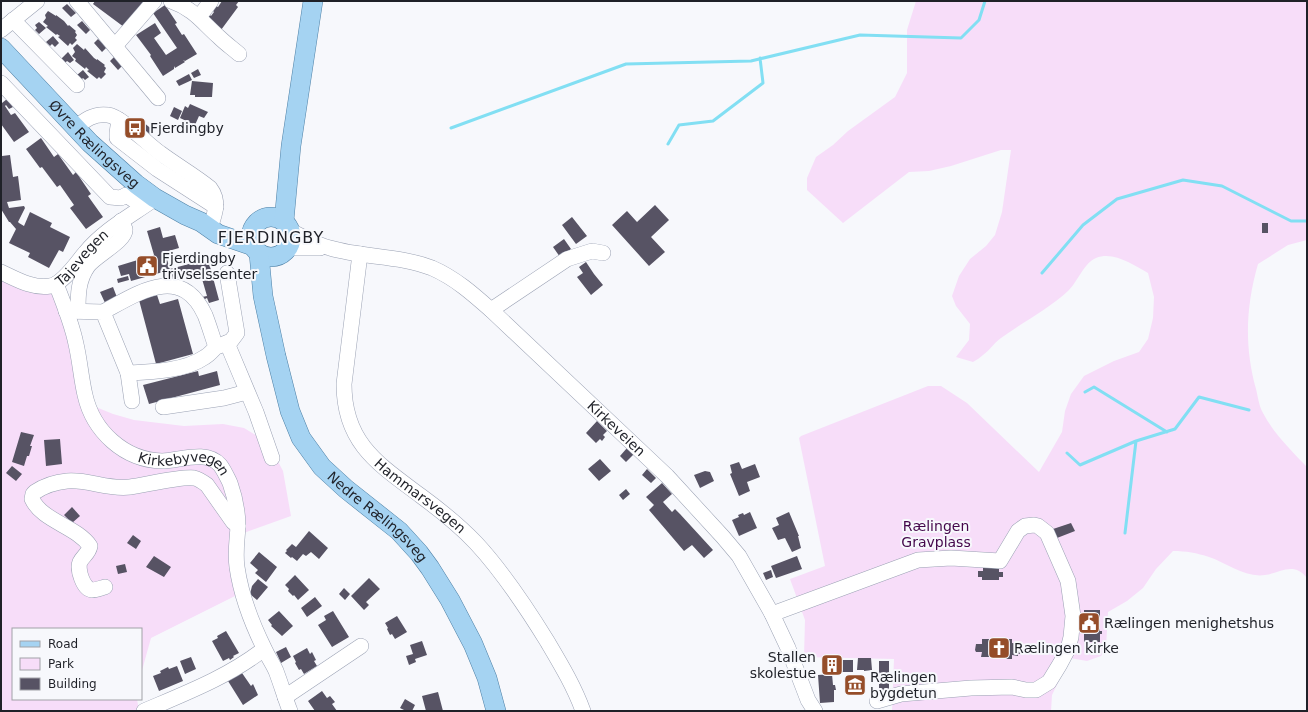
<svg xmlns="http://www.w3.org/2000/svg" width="1308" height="712" font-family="'DejaVu Sans',sans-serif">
<rect width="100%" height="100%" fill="#f7f8fc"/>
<path fill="#f7ddf9" d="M916,1H1307V240L1288,245L1258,264C1246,306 1244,346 1256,389C1258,397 1259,406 1263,413C1274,434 1291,450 1307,467V578C1294,561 1280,573 1265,575C1245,578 1227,563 1209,557C1197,553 1186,551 1173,551L1156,569L1143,588L1127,601L1108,612L1106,648L1101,656L1087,661L1070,658L1052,695L1051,711H892L894,659L804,657L805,620L790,579L825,566L799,438L801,436L928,386H941L967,403L1039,472L1062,432L1065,411L1071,394L1084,376L1114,361L1139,352L1148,339L1153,318L1154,297L1148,273C1133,265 1114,251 1096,258C1085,262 1077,282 1069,290C1049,309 1023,322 1001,338C994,343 990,350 983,355C980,358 976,360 973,362L956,357L969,340L970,324L956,306L952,296L959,276L970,259L986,246L995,235L1002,212L1011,150H1001L951,166L929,171L909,172L843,223L807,190V178L816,157L833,145L848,131L895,97L907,73V30Z
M1,271L48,284C64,323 77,364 91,405L113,414L134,420L184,426L223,424L244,428L259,437L273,452L283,471L291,516L241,534V593L151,638L141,674V629H13V699H137L139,711H1Z"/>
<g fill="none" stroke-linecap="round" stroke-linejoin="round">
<path stroke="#82dff3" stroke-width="3" d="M451,128L626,64L751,61L860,35L961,38L979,20L985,1
M668,144L679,125L713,121L763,83L760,58
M1042,273L1083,225L1117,199L1183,180L1222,186L1291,221H1307
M1085,392L1094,387L1167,432
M1067,453L1080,465L1136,441L1175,429L1199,397L1249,410
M1125,533L1136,441"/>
</g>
<path fill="#575364" d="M95,1H144L124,27L93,4Z
M222,1H239L236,5L238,7L221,30L206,20L210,15L211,16L214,12L213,11L216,6L218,7Z
M67,4L76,13L71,17L62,8Z
M165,5L177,23L175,24L182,35L184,34L197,54L185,61L183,60L185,62L175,68L174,66V69L163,76L150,56L151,55L136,35L155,23L161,33L154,38L166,55L177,48L153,13Z
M48,11L56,16V15L64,21L68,26L69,25L76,31L75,32L77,35L75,38L77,40L72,45L70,43L68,46L58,37L60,36L57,34L56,35L46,27L48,26L43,22L46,18L45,15Z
M82,21L90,30L86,34L77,25Z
M39,22L46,28L39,34L35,30L37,28L35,25Z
M53,36L59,43L55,47L52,44L50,46L46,42Z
M98,39L107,47L102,52L94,43Z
M77,44L84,50L85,48L94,58L97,60V59L105,65L104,66L106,68L104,72L106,74L101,79L99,77L97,79L87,71L89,70L86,67L85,69L75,61L76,59L72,56L75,52L73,48Z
M68,52L74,60L70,63L67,61L65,63L61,59Z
M117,54L123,65L118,70L110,61Z
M198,69L201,75L194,78L191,73Z
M83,70L89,77L85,80L83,78L81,80L77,75Z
M189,74L192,80L179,86L176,81Z
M192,81L213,83L212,97H195V95H190Z
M7,99L13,107L9,109L6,105L5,106L11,115L15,113L29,132L14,142L1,124V101L2,103Z
M190,104L208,112L204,118L199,116L195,125L180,118L185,106L188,108Z
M174,107L182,111L178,120L170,116Z
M143,122L154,131L151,135L140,126Z
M41,138L54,157L58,154L73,175L76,172L91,194L88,196L103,217L86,229L70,208L74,205L60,185L57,187L42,167L40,168L26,149Z
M1,152L2,156L10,155L13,177L18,176L21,200L7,202L9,208L24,206L25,208L18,222L19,223L24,226L30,212L52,223L50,227L70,237L63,252L59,250L49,268L28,257L30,253L9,243L16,229L10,222H9L1,209Z
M655,205L669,220L651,237L665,252L649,266L612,225L627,211L637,222Z
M572,217L587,236L576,244L562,225Z
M1262,223H1268V233H1262Z
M160,227L163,238L175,235L179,248L165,252L170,270L131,281L129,274L121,276L118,266L154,255L147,231Z
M564,239L571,249L560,257L553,247Z
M208,259L219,300L209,303L207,298L203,300L202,297L207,296L200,272L173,279L170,269Z
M586,262L594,274L603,285L591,295L577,277L583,273L579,267Z
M128,276L129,280L118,283L117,279Z
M113,287L118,300L106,305L100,292Z
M157,295L160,304L178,299L193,354L156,364L139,300Z
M198,371L199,376L217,371L220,385L149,404L143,385Z
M597,421L607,431L603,435L605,437L602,441L600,439L596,443L586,433Z
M21,432L34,435L30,446H32L29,456H27L24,466L12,462Z
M60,439L62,464L46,466L44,440Z
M627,448L634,454L626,462L620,456Z
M600,459L611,471L599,481L588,469Z
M739,462L742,469L755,464L760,477L747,482L750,491L739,496L730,474L732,473L730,465Z
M12,466L22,474L16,481L6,473Z
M647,469L656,478L651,483L642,475Z
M705,471L710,472L714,481L700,488L694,475Z
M662,483L672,494L663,502L672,512L675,509L680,514L713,550L704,558L692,545L684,551L649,510L654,505L646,497Z
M626,489L630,494L623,500L619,495Z
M72,507L80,516L72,523L64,515Z
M750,512L757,528L739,536L732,520L739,517L738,515L743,513L744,515Z
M789,512L799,536H798L801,548L792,552L785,538L778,540L772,528L779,525L776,518Z
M1071,523L1075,531L1057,538L1053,529Z
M309,531L328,548L319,559L311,552L306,556L303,554L297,561L292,557L291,558L285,553L287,551L286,550L292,544L296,547Z
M133,535L141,541L136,549L127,543Z
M259,552L277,567L266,582L255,573L258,570L250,563Z
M154,556L171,567L164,577L146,567Z
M797,556L802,569L776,578L771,566Z
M125,564L127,572L118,574L116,566Z
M983,568H999V572H1003V577H999V580H982V577H978V571H983Z
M771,570L773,577L766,580L763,573Z
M295,575L309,590L298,600L294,595L293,596L288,591L289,589L285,585Z
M369,578L380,589L366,602L369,605L364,610L351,596Z
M258,579L268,587L257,600L250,594L252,586Z
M344,588L350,594L345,600L339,594Z
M315,597L322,606L307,617L301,608Z
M1084,610H1100V631H1102V634H1100V642H1084V632H1078V615H1084Z
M279,611L293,626L282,636L271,626L272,625L268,620Z
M333,611L349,637L332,647L318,625L326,620L324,616Z
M397,616L407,632L395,639L392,634L390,635L387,629L388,628L385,623Z
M226,631L239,653L233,656L234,657L230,660L229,658L223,661L212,641L218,638L217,636Z
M982,639H1012V643L1023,644V654H1018V656L1012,655V659H1006V657H981L982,652H976L975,650L976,644H982Z
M422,641L427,655L415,659L416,662L409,665L406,656L413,654L410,645Z
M286,647L291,657L281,663L276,652Z
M307,648L310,654L312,652L316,660L314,661L317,666L304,674L301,669L299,670L295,663L296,662L293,656Z
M191,657L196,669L185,674L180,661Z
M826,658L838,659V671H826Z
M858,658H871L872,670L864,671V670H857Z
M839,660H853V672H839Z
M879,661H889V676H879Z
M177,666L183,681L159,691L153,676L161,673L160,671L168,667L169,669Z
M242,673L251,686L253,684L258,695L243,705L228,681Z
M832,674L833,685H835L836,690H834V702L820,703L818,675Z
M879,678L889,679V693H879Z
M322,691L327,698L330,696L335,702L332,704L337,711H315L308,701Z
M438,692L443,711H426L422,696Z
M405,699L415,705L412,711H406L400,708Z"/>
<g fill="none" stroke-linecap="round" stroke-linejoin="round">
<g stroke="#9ba2b4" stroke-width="16">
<g id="minor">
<path d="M77,1L158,98"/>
<path d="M171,1C194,9 202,22 219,37C225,43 232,48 239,54"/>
<path d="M199,17L211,1"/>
<path d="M13,20L77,85"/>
<path d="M1,30L37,1"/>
<path d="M115,46L154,1"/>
<path d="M1,83L110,197L121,198L126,195L143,206"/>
<path d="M119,120L117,133V138L157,169L216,207"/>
<path d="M75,128C85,120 94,113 108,115C122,117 147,144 160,153C176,165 194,175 210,188C220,201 215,214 210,228"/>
<path id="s1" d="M291,231C303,237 317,245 330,248C364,258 399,255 432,268C455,278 473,294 491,310L667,476L723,537L739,556L772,614L788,648L808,700L815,711"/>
<path d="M289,248H320"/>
<path id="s2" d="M360,254L344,384C344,443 378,464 421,496C440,510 459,525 476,543C503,572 526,607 547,641C560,663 574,686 583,711"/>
<path id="s3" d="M1,272C16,279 33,289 50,286C63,284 77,262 85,253C103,231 127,218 150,202"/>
<path id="s4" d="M56,284C64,304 72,324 76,344C80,361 81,378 85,395C93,431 124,460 162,461C179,461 206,449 220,465C224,470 227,477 230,483C235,497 238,512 238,527C237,541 235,553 237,567C241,595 252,624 265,650C268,657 273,664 276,671C281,684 285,698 290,711"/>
<path d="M491,310L567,259L592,251L603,253"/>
<path d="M66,311L103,312L128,373C152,372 185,371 205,357C209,355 213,350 216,347C212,336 209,325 205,315C181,263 138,293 103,312"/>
<path d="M78,311C78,295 78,280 88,266C95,256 127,240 125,229C124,227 122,223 121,221"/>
<path d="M227,343L256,412L272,458"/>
<path d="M219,346L231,341L237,333L227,273"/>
<path d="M128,373L132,401"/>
<path d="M163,407L224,398L247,392"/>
<path d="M105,587C101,588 96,590 92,590C83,589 77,569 80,562C83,556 89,553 90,546C76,526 42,521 32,499L33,494L35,492C44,486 56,482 67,481C88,479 108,490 130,487C145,485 182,476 194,478C199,479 203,482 207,485L233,522L238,526"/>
<path d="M772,614L918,560L951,558L1000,561L1018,531L1025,526L1034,525L1038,526L1047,533L1068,581L1073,616L1071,637L1068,649L1060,664L1049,682L1036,690H1026L1012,687L971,688L901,694L877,701"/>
<path d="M285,697L361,646"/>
<path d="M144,711C186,693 228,677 264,649"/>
</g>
</g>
<g stroke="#4f81a6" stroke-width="20">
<g id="major">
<path id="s5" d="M1,48L90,143L136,184L155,198L185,215L201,222L218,234L253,246"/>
<circle cx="271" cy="237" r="20"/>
<path d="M284,221L291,146L313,1"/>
<path id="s6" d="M259,254L263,296L276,356L290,411L301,438L322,467L346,489L399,531L419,553L430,568L450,600L473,644L487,678L496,711"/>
</g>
</g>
<use href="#minor" stroke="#fff" stroke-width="15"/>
<use href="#major" stroke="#a5d3f2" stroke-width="19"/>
</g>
<defs>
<g id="bus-square" transform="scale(1.15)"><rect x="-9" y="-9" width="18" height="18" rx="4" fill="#954d29" stroke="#f7f8fc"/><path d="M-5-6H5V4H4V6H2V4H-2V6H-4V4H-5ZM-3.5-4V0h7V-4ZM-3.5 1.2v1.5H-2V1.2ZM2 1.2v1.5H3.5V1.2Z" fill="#fff"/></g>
<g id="civic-square" transform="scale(1.15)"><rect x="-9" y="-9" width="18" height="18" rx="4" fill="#954d29" stroke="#f7f8fc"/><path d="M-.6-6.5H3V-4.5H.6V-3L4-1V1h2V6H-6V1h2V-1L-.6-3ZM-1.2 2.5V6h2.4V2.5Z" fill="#fff"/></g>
<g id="church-square" transform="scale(1.15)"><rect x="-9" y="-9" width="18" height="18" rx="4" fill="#954d29" stroke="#f7f8fc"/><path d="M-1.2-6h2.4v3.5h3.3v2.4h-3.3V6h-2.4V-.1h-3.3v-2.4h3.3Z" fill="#fff"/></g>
<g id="building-square" transform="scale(1.15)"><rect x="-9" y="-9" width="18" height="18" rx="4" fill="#954d29" stroke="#f7f8fc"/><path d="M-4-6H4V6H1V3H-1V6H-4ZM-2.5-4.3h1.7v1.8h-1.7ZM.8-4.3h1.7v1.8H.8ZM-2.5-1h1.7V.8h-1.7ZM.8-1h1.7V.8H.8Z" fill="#fff"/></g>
<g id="museum-square" transform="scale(1.15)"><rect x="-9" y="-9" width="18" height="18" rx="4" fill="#954d29" stroke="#f7f8fc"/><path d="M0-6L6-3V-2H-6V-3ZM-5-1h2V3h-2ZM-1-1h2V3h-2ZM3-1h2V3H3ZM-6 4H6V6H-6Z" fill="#fff"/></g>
</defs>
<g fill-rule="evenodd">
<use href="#bus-square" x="135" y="128"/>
<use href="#civic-square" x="147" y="266"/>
<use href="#civic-square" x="1089" y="623"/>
<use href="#church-square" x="999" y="648"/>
<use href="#building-square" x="832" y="665"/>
<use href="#museum-square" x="855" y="685"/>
</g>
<g text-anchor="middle" stroke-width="4" stroke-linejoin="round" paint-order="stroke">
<g font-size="14" fill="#1f2128" stroke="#f7f8fc" text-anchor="start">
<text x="150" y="133">Fjerdingby</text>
<text x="162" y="263">Fjerdingby<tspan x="162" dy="16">trivselssenter</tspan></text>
<text x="1104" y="628">Rælingen menighetshus</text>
<text x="1014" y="653">Rælingen kirke</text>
<text x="816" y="662" text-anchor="end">Stallen<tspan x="816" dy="16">skolestue</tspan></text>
<text x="870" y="682">Rælingen<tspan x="870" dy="16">bygdetun</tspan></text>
</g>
<g font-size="14" fill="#1f2128" stroke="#f7f8fc">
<text dy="5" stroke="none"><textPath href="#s5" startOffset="134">Øvre Rælingsveg</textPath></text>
<text dy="5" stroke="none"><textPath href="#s3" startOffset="95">Tajevegen</textPath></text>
<text dy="5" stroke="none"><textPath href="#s1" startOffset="392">Kirkeveien</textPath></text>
<text dy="5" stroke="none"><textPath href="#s4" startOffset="248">Kirkebyvegen</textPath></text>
<text dy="5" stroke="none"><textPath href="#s2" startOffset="273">Hammarsvegen</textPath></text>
<text dy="5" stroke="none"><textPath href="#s6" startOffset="300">Nedre Rælingsveg</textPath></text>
</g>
<g font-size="14" fill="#44074b" stroke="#f7f8fc">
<text x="936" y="531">Rælingen<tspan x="936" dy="16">Gravplass</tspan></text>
</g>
<g font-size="16" letter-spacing="1" fill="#1f2128" stroke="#f7f8fc">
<text x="271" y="243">FJERDINGBY</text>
</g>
</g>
<rect width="1308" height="712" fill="none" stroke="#1f2128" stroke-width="4"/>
<rect x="12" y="628" width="130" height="72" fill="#f7f8fc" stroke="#a1a2a7"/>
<rect x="20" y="641" width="20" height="6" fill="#a5d3f2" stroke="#a1a2a7"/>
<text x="48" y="648" font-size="12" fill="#1f2128">Road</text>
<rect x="20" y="658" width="20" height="12" fill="#f7ddf9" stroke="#a1a2a7"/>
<text x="48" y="668" font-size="12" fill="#1f2128">Park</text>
<rect x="20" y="678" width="20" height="12" fill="#575364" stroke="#a1a2a7"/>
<text x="48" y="688" font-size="12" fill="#1f2128">Building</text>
</svg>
